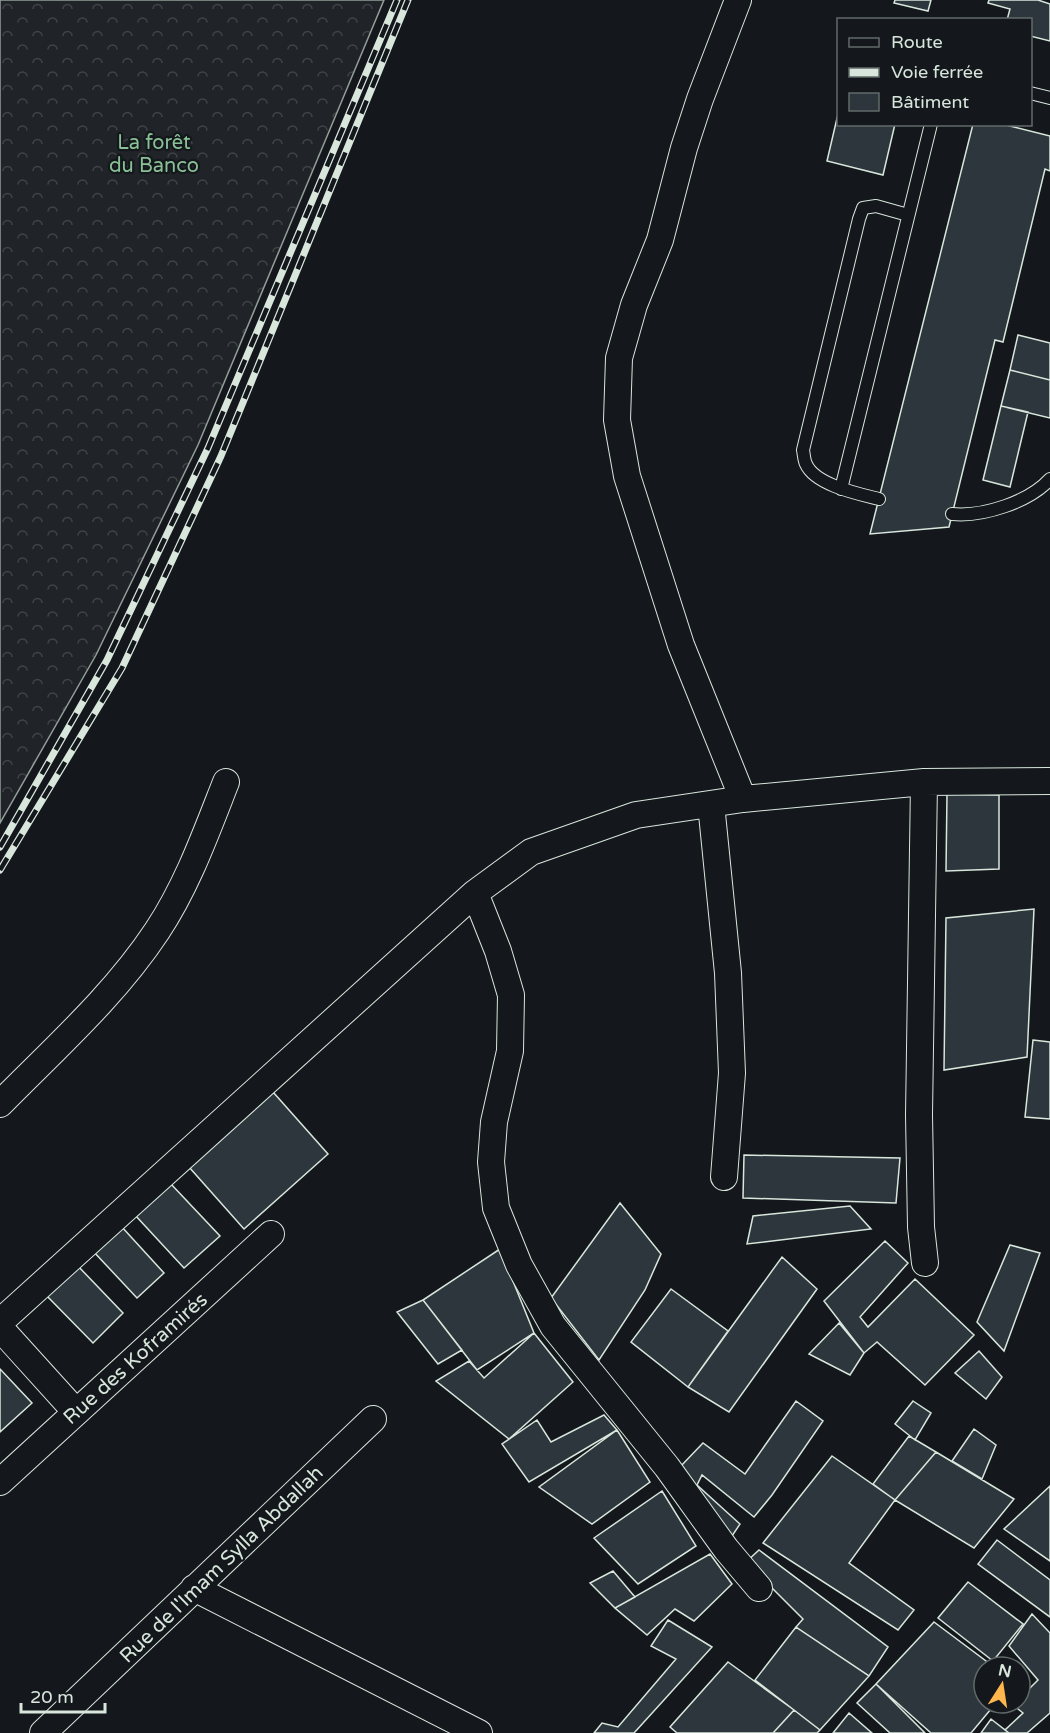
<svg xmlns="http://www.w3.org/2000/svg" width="1050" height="1733" font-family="'Varela Round',sans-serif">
<defs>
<pattern id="forest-crowns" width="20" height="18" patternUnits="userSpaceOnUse" patternTransform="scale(1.5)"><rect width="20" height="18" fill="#202428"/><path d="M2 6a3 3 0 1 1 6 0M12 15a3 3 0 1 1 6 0" fill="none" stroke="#404447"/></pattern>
</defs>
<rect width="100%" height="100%" fill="#14181c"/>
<path fill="url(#forest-crowns)" stroke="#939e99" stroke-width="1.5" d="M0,0H384L198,445L96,655L0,823Z"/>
<path fill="#2c363c" stroke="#d8e6dc" stroke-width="1.5" d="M895,0H931L928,11L894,3Z
M989,0H1038L1050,4V41L1030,36V20H1007L1010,9L988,3Z
M838,114V124H895L883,175L827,161Z
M973,124H1002L1050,136V171L1045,169L1003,342L995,340L949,527L870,534Z
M1018,335L1050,343V380L1010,370Z
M1010,370L1050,380V418L1001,406Z
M1001,406L1028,412L1010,487L983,480Z
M947,794L999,795V869L946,871Z
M1034,909L1027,1057L944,1070L946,918Z
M1033,1040L1050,1042V1119L1025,1117Z
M273,1092L328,1154L244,1229L189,1167Z
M744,1155L900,1158L896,1203L743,1198Z
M170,1183L220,1236L184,1268L135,1215Z
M620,1203L661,1254L645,1290L599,1360L551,1298Z
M850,1206L871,1229L747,1244L753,1216Z
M121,1226L164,1273L137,1298L93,1251Z
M885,1241L908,1263L860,1317L868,1327L915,1279L974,1335L925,1385L877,1342L864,1353L824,1301Z
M1010,1245L1040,1253L1004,1351L977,1322Z
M500,1249L534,1333L477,1370L423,1300Z
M782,1257L817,1289L729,1412L688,1387Z
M76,1264L123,1313L93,1343L45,1294Z
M671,1289L728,1331L688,1387L631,1342Z
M423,1300L462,1350L438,1364L397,1312Z
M839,1323L864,1353L850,1375L809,1354Z
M534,1333L573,1382L509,1439L436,1381L469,1361L484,1378Z
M979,1351L1002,1377L986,1399L955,1373Z
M0,1369L32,1403L0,1432Z
M796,1401L823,1421L772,1495L754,1517L702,1475L697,1485L740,1524L730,1539L679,1468L703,1443L745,1474Z
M913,1401L931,1413L915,1440L895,1424Z
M604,1415L617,1430L529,1482L502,1444L537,1420L551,1442Z
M974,1429L996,1445L982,1479L952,1461Z
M617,1430L650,1482L592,1524L539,1487Z
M909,1436L936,1452L895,1500L873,1484Z
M936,1452L1014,1499L974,1548L895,1500Z
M832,1456L895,1500L849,1563L914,1610L898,1630L763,1543Z
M1050,1486V1561L1004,1529Z
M662,1491L696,1546L638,1584L594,1538Z
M997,1540L1050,1580V1617L978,1564Z
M759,1550L888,1647L869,1676L796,1627L803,1619L746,1562Z
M710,1554L732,1584L694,1621L675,1609L647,1635L615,1608Z
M613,1571L635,1597L615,1608L590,1583Z
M968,1582L1023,1624L993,1661L938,1618Z
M1032,1614L1050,1633V1713L1027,1733H1009L1005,1730L1023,1713L1013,1705L1016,1703H1020V1698L1038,1680L1009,1646Z
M668,1620L712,1647L634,1733H594L602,1723L618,1727L676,1659L651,1646Z
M934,1622L994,1667H984V1703H996L971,1733H931L876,1684Z
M796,1627L869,1676L820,1730L755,1680Z
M728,1662L794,1710L773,1733H677L670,1727Z
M876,1684L925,1733H890L857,1703Z
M794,1710L820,1730L817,1733H773Z
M849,1713L872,1733H833Z
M991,1719L1009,1733H981Z"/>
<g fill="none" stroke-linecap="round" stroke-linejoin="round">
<g stroke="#d8e6dc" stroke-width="14">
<path id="service" d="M1030,93L1050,98
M841,489L931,124
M879,499C859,494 815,485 806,464C804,460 804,455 803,450L859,219L863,208L876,206L908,215
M952,514C983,517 1029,502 1050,479"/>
</g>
<g stroke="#d8e6dc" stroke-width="28">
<path id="minor" d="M738,0L700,99L684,148L660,240L634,305L619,358L617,420L627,476L681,645L743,799
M924,782L919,1115L921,1227L925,1263
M711,804L728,973L732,1073L724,1177
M475,893L498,951L511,995L510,1051L494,1122L491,1162L496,1208L519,1265L553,1326L667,1467L726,1549L759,1588
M0,1104C54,1049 114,996 157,931C187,886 206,833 226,782
M0,1322L475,893L531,852L636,815L743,799L924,782L1050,781
M0,1328L76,1412
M0,1482L271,1234
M194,1588L479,1733
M43,1733L373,1419"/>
</g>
<use href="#service" stroke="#14181c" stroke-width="12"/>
<use href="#minor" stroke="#14181c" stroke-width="26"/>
<g stroke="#d8e6dc" stroke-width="7">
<path id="rail" d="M0,847L107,660L208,448L397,0
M0,870L122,668L221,456L408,0"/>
</g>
<use href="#rail" stroke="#14181c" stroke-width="4.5" stroke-dasharray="14" stroke-linecap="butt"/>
</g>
<g text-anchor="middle" stroke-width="4.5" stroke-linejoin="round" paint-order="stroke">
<g font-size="20" fill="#8ac095" stroke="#14181c">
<text x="154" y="149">La forêt<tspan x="154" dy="23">du Banco</tspan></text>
</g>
<g font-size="20" fill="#d8e6dc" stroke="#14181c">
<text transform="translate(135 1358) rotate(-42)" y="7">Rue des Koframirés</text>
<text transform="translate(221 1564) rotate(-44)" y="7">Rue de l'Imam Sylla Abdallah</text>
</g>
</g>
<rect x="837" y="18" width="195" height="108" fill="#14181c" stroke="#626a69" stroke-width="1.5"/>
<rect x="849" y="38" width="30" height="9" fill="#14181c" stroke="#626a69" stroke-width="1.5"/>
<text x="891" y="48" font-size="18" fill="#d8e6dc">Route</text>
<rect x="849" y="68" width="30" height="9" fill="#d8e6dc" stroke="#626a69" stroke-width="1.5"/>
<text x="891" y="78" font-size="18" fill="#d8e6dc">Voie ferrée</text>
<rect x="849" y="93" width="30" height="18" fill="#2c363c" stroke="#626a69" stroke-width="1.5"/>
<text x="891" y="108" font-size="18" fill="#d8e6dc">Bâtiment</text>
<g transform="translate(1002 1685) rotate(12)"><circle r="28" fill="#14181c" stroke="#626a69" stroke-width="1.5"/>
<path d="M0-4.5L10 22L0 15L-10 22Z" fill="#ffb74d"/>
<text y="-9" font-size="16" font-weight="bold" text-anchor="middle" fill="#d8e6dc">N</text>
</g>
<path d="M21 1703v9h84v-9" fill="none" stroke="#d8e6dc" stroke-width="3"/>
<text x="30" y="1703" font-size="18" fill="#d8e6dc" stroke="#14181c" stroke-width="4.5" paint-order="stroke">20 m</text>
</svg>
